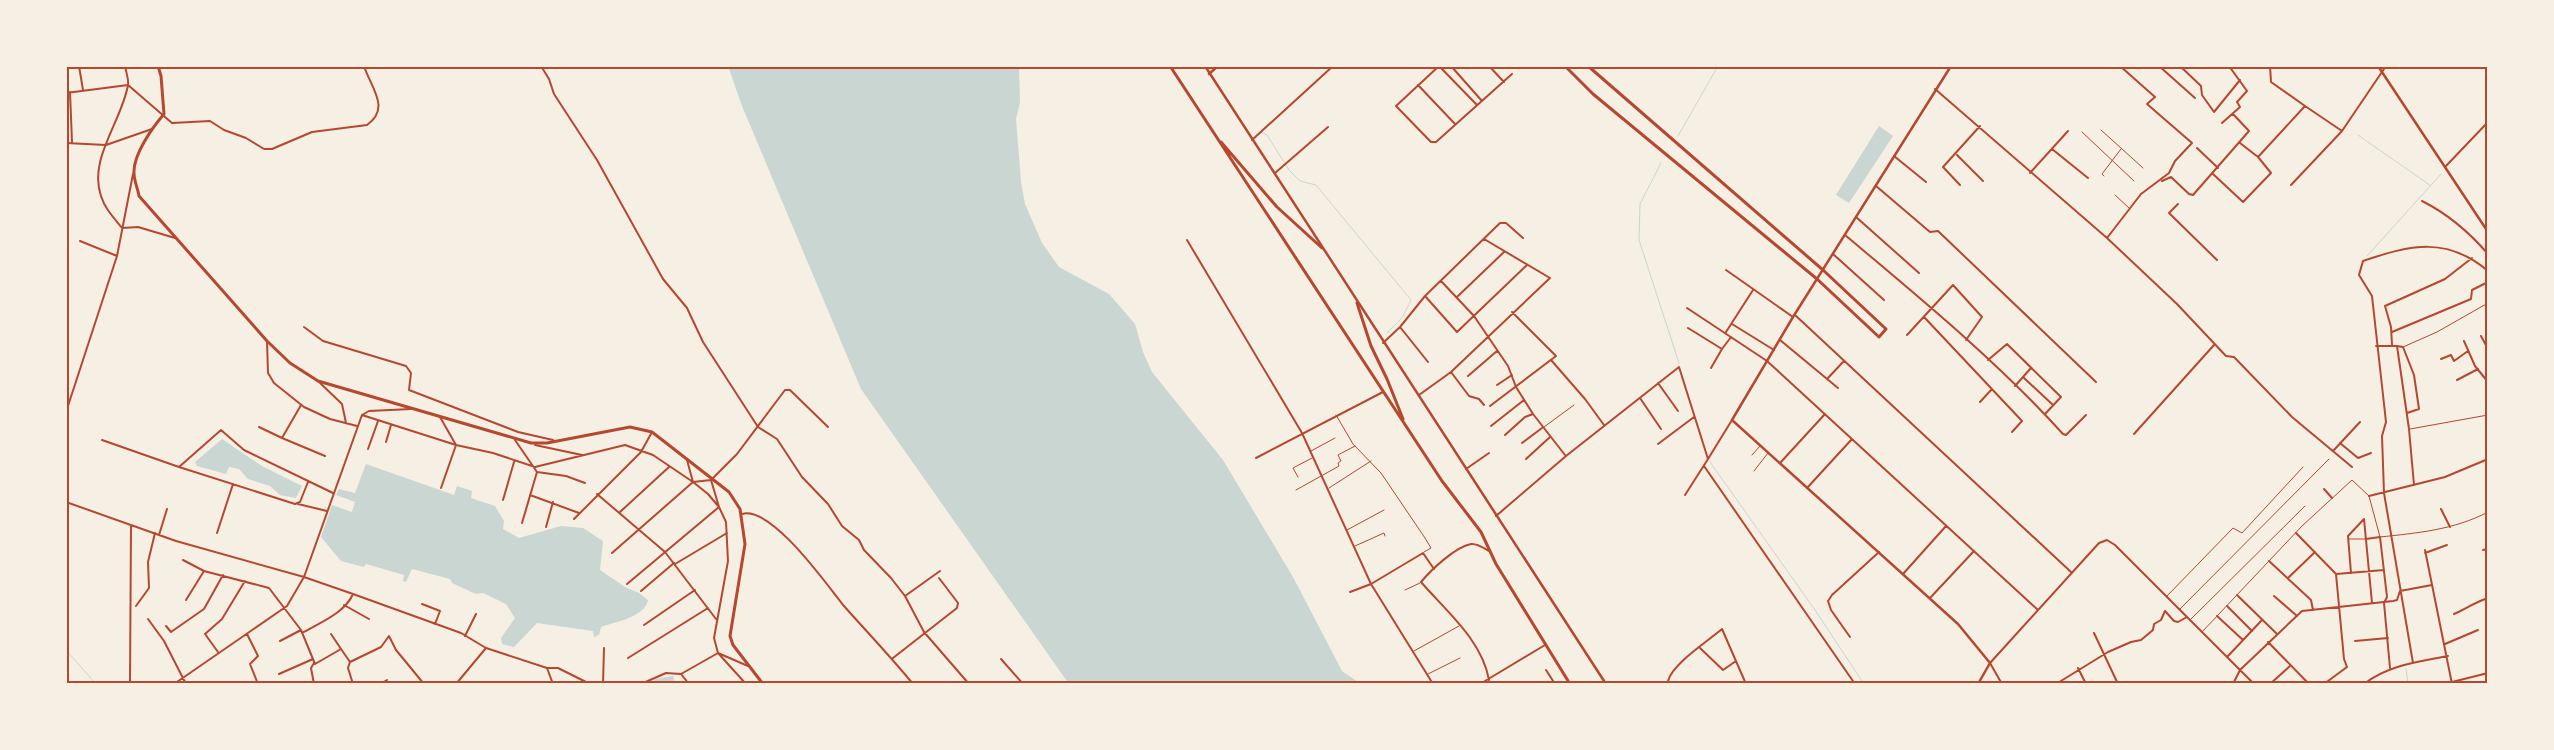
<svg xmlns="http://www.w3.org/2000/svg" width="2554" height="750" font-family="Lora,serif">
<rect width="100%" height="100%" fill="#f6efe4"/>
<path fill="#c9d6d2" d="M728,66H1019L1020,103L1016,119L1021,182L1025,204L1042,243L1059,267L1109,294L1135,324L1143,352L1152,372L1223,460L1293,577L1342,671L1361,684H1069L861,389L742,106Z
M1879,126L1893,136L1849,203L1836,195Z
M222,439L262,466L302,486L296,498L280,495L270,486L248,479L239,469L229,467L226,474L197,466L195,462Z
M366,464L454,495L457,486L472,491L471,498L495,506L504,521L503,529L519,538L561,526L583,528L603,541L600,570L625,587L639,593L648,600C645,617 615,622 601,627L599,635L594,637L593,631L537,623L514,647L502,644L501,638L515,618L506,604L483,593L476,594L452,583L450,579L412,569L406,582L403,581L404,575L366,564L364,567L341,561L321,537L332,505L352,512L355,502L336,495L339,489L355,493Z
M673,676L675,684H652L656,679Z"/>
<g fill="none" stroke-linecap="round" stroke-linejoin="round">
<path stroke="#c9d6d2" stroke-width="1" d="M1261,132L1267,135L1289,170L1300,181L1316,185L1411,300L1402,318L1387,333
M2358,135L2431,186
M1678,136L1718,66
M1661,163L1640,204L1639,240L1679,363
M2367,256L2441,174
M1710,462L1815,610L1864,684
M66,650L96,684
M2406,669L2408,684"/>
<path stroke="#b5482f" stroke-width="1" d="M2101,130L2143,168
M2082,132L2134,181
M2104,176L2102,174L2121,149
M2115,195L2129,208
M2403,347L2437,332L2488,303
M1336,415L1353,444L1381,473L1425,538L1431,548L1424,552
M1544,427L1574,405
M2410,429L2488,415
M1311,451L1335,438
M1752,455L1760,446
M1754,471L1768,453
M1298,477L1293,468L1312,458
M1329,488L1371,461
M1296,490L1339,466L1338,463L1341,461L1338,455L1355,446
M1347,530L1384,510
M2349,539H2365
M1355,546L1384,533L1385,536
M1405,590L1420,583
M2167,596L2233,528L2242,533L2303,467
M2180,609L2329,459
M2191,619L2305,506
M2202,632L2302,526L2352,480L2369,496L2380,537C2417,533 2454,530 2488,512
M1414,651L1459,626
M1428,674L1460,658"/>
<path stroke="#b5482f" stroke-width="2" d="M79,66L83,90
M541,66L549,79L554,94L597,160L663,279L687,308L703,342L758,427L777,439L802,477L828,504L842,526L859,540L864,550L891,578L905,596L924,632L969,684
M1439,66L1396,106L1431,142H1436L1512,74
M1439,66L1477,105
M1451,66L1482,101
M1489,66L1504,82
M2159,66L2195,98
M2180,66L2201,86L2202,95L2214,112L2240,80
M2270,66L2271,82L2305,106
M1418,85L1455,124
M1935,89L2107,238L2177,304L2226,356L2234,357L2292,417L2352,467
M70,92L72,142
M66,93L128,85L172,123L210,121L224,130L246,138L264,149H272L312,132L367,125C391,108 371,88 364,66
M2222,123L2240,107L2237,102L2247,91L2229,66
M1252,140L1333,66
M66,143L106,145L152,129
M2240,143L2258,157L2305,106L2342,131
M2197,148L2218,168
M2052,149L2088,178
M1957,155L1983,181
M1894,156L1926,182
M2445,167L2488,122
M1275,173L1328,127
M2030,173L2068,131
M2213,174L2243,202L2271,173L2258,157
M2162,181L2171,177L2189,194L2193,195L2249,131L2233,114
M1960,185L1943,167L1980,126
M2291,185L2342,131L2386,66
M1876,186L1930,232L1938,231L2096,382
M2422,201C2448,214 2469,232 2488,254
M2178,204L2169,213L2217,260
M1856,217L1919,273
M122,228C114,218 105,209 101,196C88,159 122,121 128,85C129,80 126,72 125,66
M122,228L138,227L175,238
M1845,235C1920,298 1997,361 2063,434L2066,435L2086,415
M2107,238L2141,194L2169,173L2175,161L2192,143L2147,104L2155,97L2120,66
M1187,240L1302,433L1371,584L1433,684
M80,241L117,256
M1833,254L1884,300
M1726,270L1793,317
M1441,281L1474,316L1508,366L1516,387L1533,414L1565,455
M1425,296L1457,332L1527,265
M1457,297L1504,252
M1687,308L1767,361L2038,610
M1795,315L2071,572
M1924,317L2022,421L2012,432
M1732,324L1774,350
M304,327L323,341L406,366L411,373L409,390L518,432L553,440
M1400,327L1428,362
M1688,328L1722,349L1731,337
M1726,332L1753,290
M2392,332L2471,299L2472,290L2488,282
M1907,335L1953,285L1982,317L1966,340
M2481,336L2488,349
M1780,340L1838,388
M267,341L268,373L274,383L304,407L330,419L357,426
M2464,341L2475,366L2488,382
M1383,343L1400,327L1425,296L1500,223H1506L1523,238
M2392,345L2391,327L2385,306L2445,279L2472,258
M2376,346H2397L2409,429L2414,485
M2397,346L2403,347L2414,375L2419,409L2407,413
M2441,359L2451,355L2454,361L2468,351
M1551,360L1585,399L1604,425
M1988,360L2007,344L2061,397L2045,414
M1711,368L1722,349
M1451,372L1469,396L1479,399L1484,405
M1468,376L1497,351
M2023,377L2053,405
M1827,379L1844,361
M2457,380L2478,369
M318,381L342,404L346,423
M1658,383L1678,411
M1497,385L1512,375
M2015,386L2031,368
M1419,395L1451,372L1550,278L1484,239
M1640,398L1661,429
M1980,402L1992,389
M301,405L282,438L325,456
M1490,406L1556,356L1512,312
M66,412L117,256L133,174
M362,415L456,445L493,453L535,467L625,445L653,455L693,482L708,494L719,507L726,522L728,561L714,638L718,653L746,684
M440,417L456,445L441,488
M1491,426L1524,400
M259,427L282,438
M2134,434L2214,345
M1505,435L1525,417L1533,414
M102,440L179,467
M515,440L537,472L522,523
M386,442L391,425
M1522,443L1542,428
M2340,443L2358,458L2371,453
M1658,444L1694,417
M535,445L582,455
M368,449L378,421
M2333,451L2360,422
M1256,458L1383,392
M1526,459L1550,437
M1780,463L1825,414
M1704,466L1855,684
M1466,469L1489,453
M537,472L566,476L585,483
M308,482L300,502L295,504L179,467L221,430L244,450L333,493
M693,482L711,480L737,454L785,390H790L828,427
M1807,488L1852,439
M2324,489L2332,498
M597,494L665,552L716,619
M530,495L579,513
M1685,495L1708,459
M2369,496L2445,477L2488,459
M503,500L514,462
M66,502L176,541L304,577L353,594L461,633L486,648L547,668L553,684
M298,504L327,511
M2441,509L2450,527
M620,512L669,467
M742,514C771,505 827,585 844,606C867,632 891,657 913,684
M1496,516L1566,456L1679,367L1708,459L1732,420
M574,519L641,452L652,432
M2364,519L2372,603
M546,527L553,502
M217,533L233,484
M2296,533L2336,574
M159,535L167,509
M2366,539L2380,537L2387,597L2384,603L2390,668
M2425,550L2452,684
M2483,550L2488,549
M612,553L693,482L687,460
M2425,553L2447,545
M183,560L204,571
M2269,561L2311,600L2313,610
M675,564L727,533
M2351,573L2348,536L2364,519
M1903,574L1946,526
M2288,578L2315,552
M627,584L719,507L711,480
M641,591L674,563
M1350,592L1371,584L1423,553L1434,569
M2237,595L2277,634
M905,596L940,571
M2274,596L2297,616
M1930,598L1974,551
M186,600L204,571L269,588L301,630L315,664L341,649L350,662L348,668L353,684
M422,604L440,611L435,624
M344,605L369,619
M136,606L149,588L148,562L155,533
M2227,606L2252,631
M2454,614C2466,609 2475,602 2488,598
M2217,616L2243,640
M148,619L164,641L186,684
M644,625L695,590
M166,626L171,632L204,609L223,575
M302,633C319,623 345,613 353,594
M2094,633L2118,684
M247,634L258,656L250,664L258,684
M331,634L341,649
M465,636L476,614
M1850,637L1831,610L1828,601L1832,595L1879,552
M280,641L301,630
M2355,641L2388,638
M2268,642L2309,684
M2445,644L2478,630
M1700,648L1723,670L1736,661
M218,652L205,634L222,619L245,581
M2228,656L2262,620
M628,658L708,608
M893,658L957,608L958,603L939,578
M1001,659L1023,684
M350,662L381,647L389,636L396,650L424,684
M314,663L311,668L314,684
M2413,663L2384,493L2382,436L2386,422L2372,296L2359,275L2363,261C2410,245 2447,236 2488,271
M547,668H558L590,684
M2078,668L2086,684
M1546,670L1555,684
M279,674L313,659
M681,674L689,684
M1489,680C1482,640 1446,611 1421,582C1431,570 1455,547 1471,544C1477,543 1484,548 1489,551
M2452,682L2488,673
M130,684L131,525
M174,684L287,606L304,577L362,415L369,411L411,409
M380,684L387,680
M456,684L486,648
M603,684L604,648
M641,684L666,673L681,674L718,653L748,666
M1480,684L1545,645
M1672,684L1668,681C1672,664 1708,641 1722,629L1746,684
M2002,684L1990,663L2099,543L2107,540L2115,545L2254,684
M2056,684L2108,652L2131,642L2141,640L2153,630L2154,624L2161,620L2165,611L2174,621L2178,622L2187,617
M2233,684L2240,670L2302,611L2393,601L2397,600L2400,591L2432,585
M2270,684L2290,666
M2324,684L2347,667L2344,659L2336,574L2384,570
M2364,684C2388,665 2418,662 2448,656"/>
<path stroke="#b5482f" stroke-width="2.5" d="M1205,66L1606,684
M1951,66L1793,317L1732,420L1958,624L1990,663L1978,684
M2378,66L2488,232
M1209,74L1218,66"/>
<path stroke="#b5482f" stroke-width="3" d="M1170,66L1442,481L1481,532L1496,564L1570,684
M1565,66L1593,94L1817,279L1879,337L1886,329L1823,270L1588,66
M1221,142L1277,207L1322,248
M1357,303L1371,346L1387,379L1403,419"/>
<path stroke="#b5482f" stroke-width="3" d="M158,66L161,76L164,114C152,128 133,155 134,173C134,181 138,189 139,196L267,341L290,363L318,381L531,443H547L630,427L652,432L729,492L740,509L745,544L730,636L733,645L763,684"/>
</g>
<rect width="2554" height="750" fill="none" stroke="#f6efe4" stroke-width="135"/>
<rect x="68" y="68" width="2418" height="614" fill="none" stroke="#b5482f" stroke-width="2"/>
</svg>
